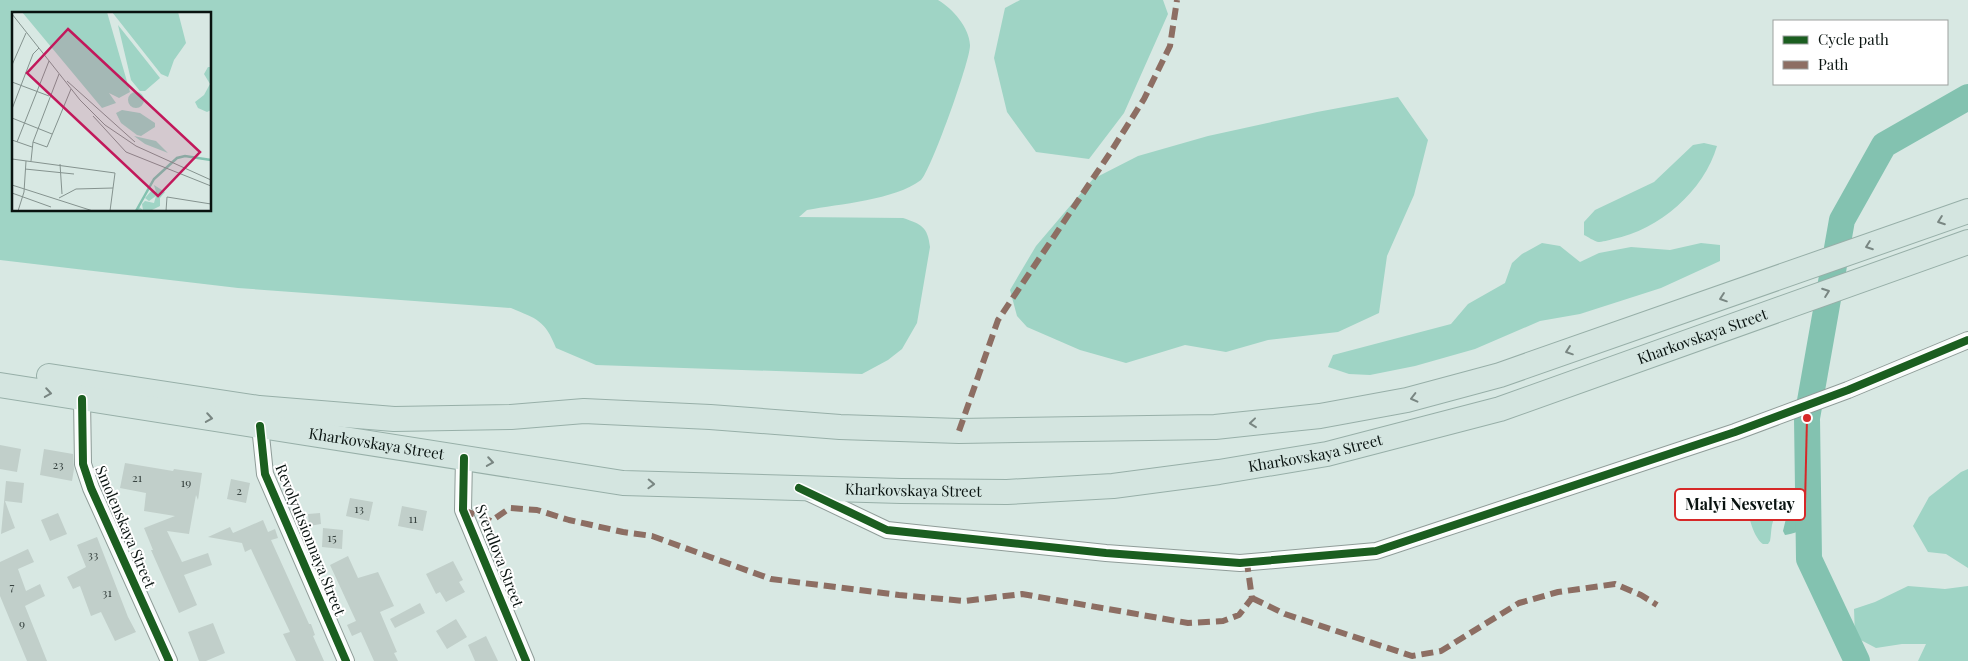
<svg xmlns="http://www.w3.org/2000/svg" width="1968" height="661" font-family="'Playfair Display',serif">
<rect width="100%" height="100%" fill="#d8e8e3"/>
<path fill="#9fd4c5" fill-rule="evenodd" d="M0,0H938C953,9 969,27 970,45C971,59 930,173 921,180C895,200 839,204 807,210L799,217L903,218C921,224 928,227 930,247L917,323L902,349L888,360L862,374L596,365L556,348C545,320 537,319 511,308L238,288L0,260ZM14,14H210V210H14Z
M1020,0H1163L1168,14L1124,113L1089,159L1036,152L1007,112L994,58L1005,8Z
M1398,97L1428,140L1414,195L1387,256L1379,313L1338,332L1268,340L1226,352L1185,345L1126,363L1080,350L1027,327L1017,316L1010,290L1036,246L1093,179L1138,156L1208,136L1317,112Z
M1704,143L1717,146C1704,191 1659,230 1613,239C1609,240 1602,242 1598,242C1594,241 1588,237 1584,235V222L1595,210L1654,182L1693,145Z
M1542,243L1560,246L1580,262L1599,253L1631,247L1670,250L1701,243L1720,245V261L1661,288L1580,314L1540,321L1475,349L1415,366L1370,375L1349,374L1328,367L1333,355L1451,324L1468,304L1505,283L1512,263L1522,254Z
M1968,469V568L1946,554L1928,552L1913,526L1929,497L1961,472Z
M1755,493C1786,494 1778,502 1772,525C1771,530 1771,536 1770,541L1768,544H1763C1752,537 1741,499 1755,493Z
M1908,586L1945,589L1968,586V661H1918L1926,644H1902L1876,648L1855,637L1854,609L1875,602Z"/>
<path fill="#83c2b0" d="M1801,468C1819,475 1821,510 1810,524C1805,530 1792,534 1785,535L1783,531L1790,502L1799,480Z"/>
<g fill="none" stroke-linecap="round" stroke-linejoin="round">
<path stroke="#83c2b0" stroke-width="26" d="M1857,661L1809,559L1807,418L1842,220L1884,145L1968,97"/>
</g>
<path fill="#c1cfca" d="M0,445L21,449L17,472L0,469Z
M44,449L73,454L74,469L72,481L40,475Z
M125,463L173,471L174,469L202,473L198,500L196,495L189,534L167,531L182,562L208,553L212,565L184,575L197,605L179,613L151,550H153L144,528L175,516L144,511L146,493L120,488Z
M231,479L250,483L246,503L227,499Z
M6,481L24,483L22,503L5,501L15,528L1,534Z
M350,498L373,502L369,521L346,516Z
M402,506L427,511L423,531L398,526Z
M58,513L67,534L50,541L41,520Z
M320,513L321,524L309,526L308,514Z
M263,520L268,532L275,529L278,538L271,540L309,624H311L315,635L313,636L324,661H296L283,634L290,632L251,549L245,552L242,543L208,537L230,527L233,533Z
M323,528L343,530L342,549L322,547Z
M97,537L128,617L136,632L115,641L101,612L91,616L80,586L73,589L67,577L86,567L77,545Z
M28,549L34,562L18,569L26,591L40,584L45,596L25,606L47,661H27L0,596V562Z
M348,556L358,578L378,572L394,606L380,612L397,652L394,653L398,661H374L361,632L352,636L347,625L356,621L330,565Z
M453,561L463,580L459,582L465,592L446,602L440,592L436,594L426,574Z
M420,603L425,613L395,628L390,619Z
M456,619L467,637L447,649L436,631Z
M213,623L225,653L206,661H199L188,632Z
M486,636L498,661H475L468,645Z"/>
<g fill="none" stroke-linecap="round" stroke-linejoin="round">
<g stroke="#8f9c98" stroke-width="18">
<path id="minor" d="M82,399L83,464L91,488L169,661
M260,426L265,474L346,661
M464,458L463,510L526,661
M805,491L887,530L1106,553L1240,563L1376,551L1735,432L1848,390L1968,340"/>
</g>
<g stroke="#97afa8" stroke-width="26">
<g id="highway">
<path d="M49,376L259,408L394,419L511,417L584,411L710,417L840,427L959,431L1215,427L1320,416L1407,400L1500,375L1968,211"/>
<path id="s1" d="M0,385L623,483L901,491L1007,492L1113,486L1219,472L1327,454L1500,409L1968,242"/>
</g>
</g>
<use href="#minor" stroke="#f9fcfb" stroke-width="16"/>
<use href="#highway" stroke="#d4e5e0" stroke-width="24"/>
<path stroke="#8d6e63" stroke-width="6" stroke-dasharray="12 6" stroke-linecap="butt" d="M959,431L998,320L1110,153L1144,99L1170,46L1177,0
M463,510L491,521L510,508L537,510L569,520L623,532L652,536L771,579L899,595L964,601L1022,594L1188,623L1223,621L1239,615L1252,598L1247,563
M1252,598L1285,614L1412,656L1441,651L1519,603L1558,592L1615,584L1641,595L1657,605"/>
<g stroke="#fff" stroke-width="11">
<path id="cycleway" d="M82,399L83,464L91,488L169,661
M260,426L265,474L346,661
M464,458L463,510L526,661
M799,488L887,530L1106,553L1240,563L1376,551L1735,432L1848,390L1968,340"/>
</g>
<use href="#cycleway" stroke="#1b5e20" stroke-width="8"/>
</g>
<defs><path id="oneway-chevron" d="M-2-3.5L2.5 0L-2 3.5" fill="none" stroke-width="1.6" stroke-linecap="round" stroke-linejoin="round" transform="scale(1.25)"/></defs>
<g stroke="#798682">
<use href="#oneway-chevron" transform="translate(1941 221) rotate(160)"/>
<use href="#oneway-chevron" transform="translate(1869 246) rotate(160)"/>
<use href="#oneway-chevron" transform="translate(1826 292) rotate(-20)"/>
<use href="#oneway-chevron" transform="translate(1723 298) rotate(161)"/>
<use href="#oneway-chevron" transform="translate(1569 351) rotate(161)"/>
<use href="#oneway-chevron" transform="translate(48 393) rotate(9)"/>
<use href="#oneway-chevron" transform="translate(1414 398) rotate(166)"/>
<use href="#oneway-chevron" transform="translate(209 418) rotate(9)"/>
<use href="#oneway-chevron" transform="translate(1253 423) rotate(174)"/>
<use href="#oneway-chevron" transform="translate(490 462) rotate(9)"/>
<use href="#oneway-chevron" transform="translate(651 484) rotate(2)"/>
</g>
<g text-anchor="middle" stroke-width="4" stroke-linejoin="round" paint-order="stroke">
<g font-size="12" fill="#384340">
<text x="58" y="469">23</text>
<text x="137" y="482">21</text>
<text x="186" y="487">19</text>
<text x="239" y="495">2</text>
<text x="359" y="513">13</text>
<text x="413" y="523">11</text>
<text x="332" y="542">15</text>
<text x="93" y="559">33</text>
<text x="12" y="591">7</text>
<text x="107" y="597">31</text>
<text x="22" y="628">9</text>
</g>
<g font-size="15" fill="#091310" stroke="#fff">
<text dy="5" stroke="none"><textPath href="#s1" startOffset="1731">Kharkovskaya Street</textPath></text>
<text dy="5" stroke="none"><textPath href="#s1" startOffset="381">Kharkovskaya Street</textPath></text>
<text dy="5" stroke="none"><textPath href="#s1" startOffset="1326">Kharkovskaya Street</textPath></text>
<text dy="5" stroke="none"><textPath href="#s1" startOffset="921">Kharkovskaya Street</textPath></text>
<text transform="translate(125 527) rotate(67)" y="5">Smolenskaya Street</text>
<text transform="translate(310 540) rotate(68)" y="5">Revolyutsionnaya Street</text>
<text transform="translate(499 556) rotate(69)" y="5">Sverdlova Street</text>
</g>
</g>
<g transform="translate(12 12)">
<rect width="199" height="199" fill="#d8e8e3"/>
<path d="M10,0H95L118,80L107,86L97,81L104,91L90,96ZM100,0H166L174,31L162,48L156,65L149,62ZM106,13L148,66L133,79H128L119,68ZM196,55H199V98L195,100L186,96L183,90L192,83L198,72L192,62ZM116 88a8 8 0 1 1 16 0a8 8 0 1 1-16 0ZM110,98L128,101L143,111V115L129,124L125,123L109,111L104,101ZM122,124L144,129L156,141L133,132ZM142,173L153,180L148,186V194L138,199H124L127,195L131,198L130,192L133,189L142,191L144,184L137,189L133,186L140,178L144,180Z" fill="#9fd4c5"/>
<path fill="none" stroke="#83c2b0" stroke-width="2.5" d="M124,199L142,167L165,146L173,144L199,148"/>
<path fill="none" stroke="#85938f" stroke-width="1" d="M0,2L68,88L93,113L124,134L199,168M0,53L14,21M55,69L123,130M0,70L37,84M0,97L21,42L27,36M81,104L114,140L199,174M0,106L40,122M0,128L20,135M5,130L37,49M21,130L35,135L59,77M0,147L103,161L98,199M19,149L21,130L47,62M48,152L50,182M13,157L62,162M0,173L81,199M0,181L39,195M47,186L64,177L101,176M6,199L12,180L14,149M154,199L155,185L199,192"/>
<path fill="#c2185b" fill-opacity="0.15" stroke="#c2185b" stroke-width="2.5" d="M56,17L188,140L146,184L15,61Z"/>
<rect width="199" height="199" fill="none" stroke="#091310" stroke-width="2.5"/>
</g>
<path fill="none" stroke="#d62828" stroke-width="2" d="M1807 418L1805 504"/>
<circle fill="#d62828" stroke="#fff" stroke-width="2" cx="1807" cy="418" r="5"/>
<rect fill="#fff" stroke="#d62828" stroke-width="2" x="1675" y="489" width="130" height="31" rx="5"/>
<g font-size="16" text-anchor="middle" font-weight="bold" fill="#091310">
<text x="1740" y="510">Malyi Nesvetay</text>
</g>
<rect x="1773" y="20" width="175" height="65" fill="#ffffff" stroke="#9da19f"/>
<rect x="1783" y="36" width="25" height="8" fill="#1b5e20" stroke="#9da19f"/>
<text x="1818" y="45" font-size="15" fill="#091310">Cycle path</text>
<rect x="1783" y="61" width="25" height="8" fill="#8d6e63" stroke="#9da19f"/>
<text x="1818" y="70" font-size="15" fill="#091310">Path</text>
</svg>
